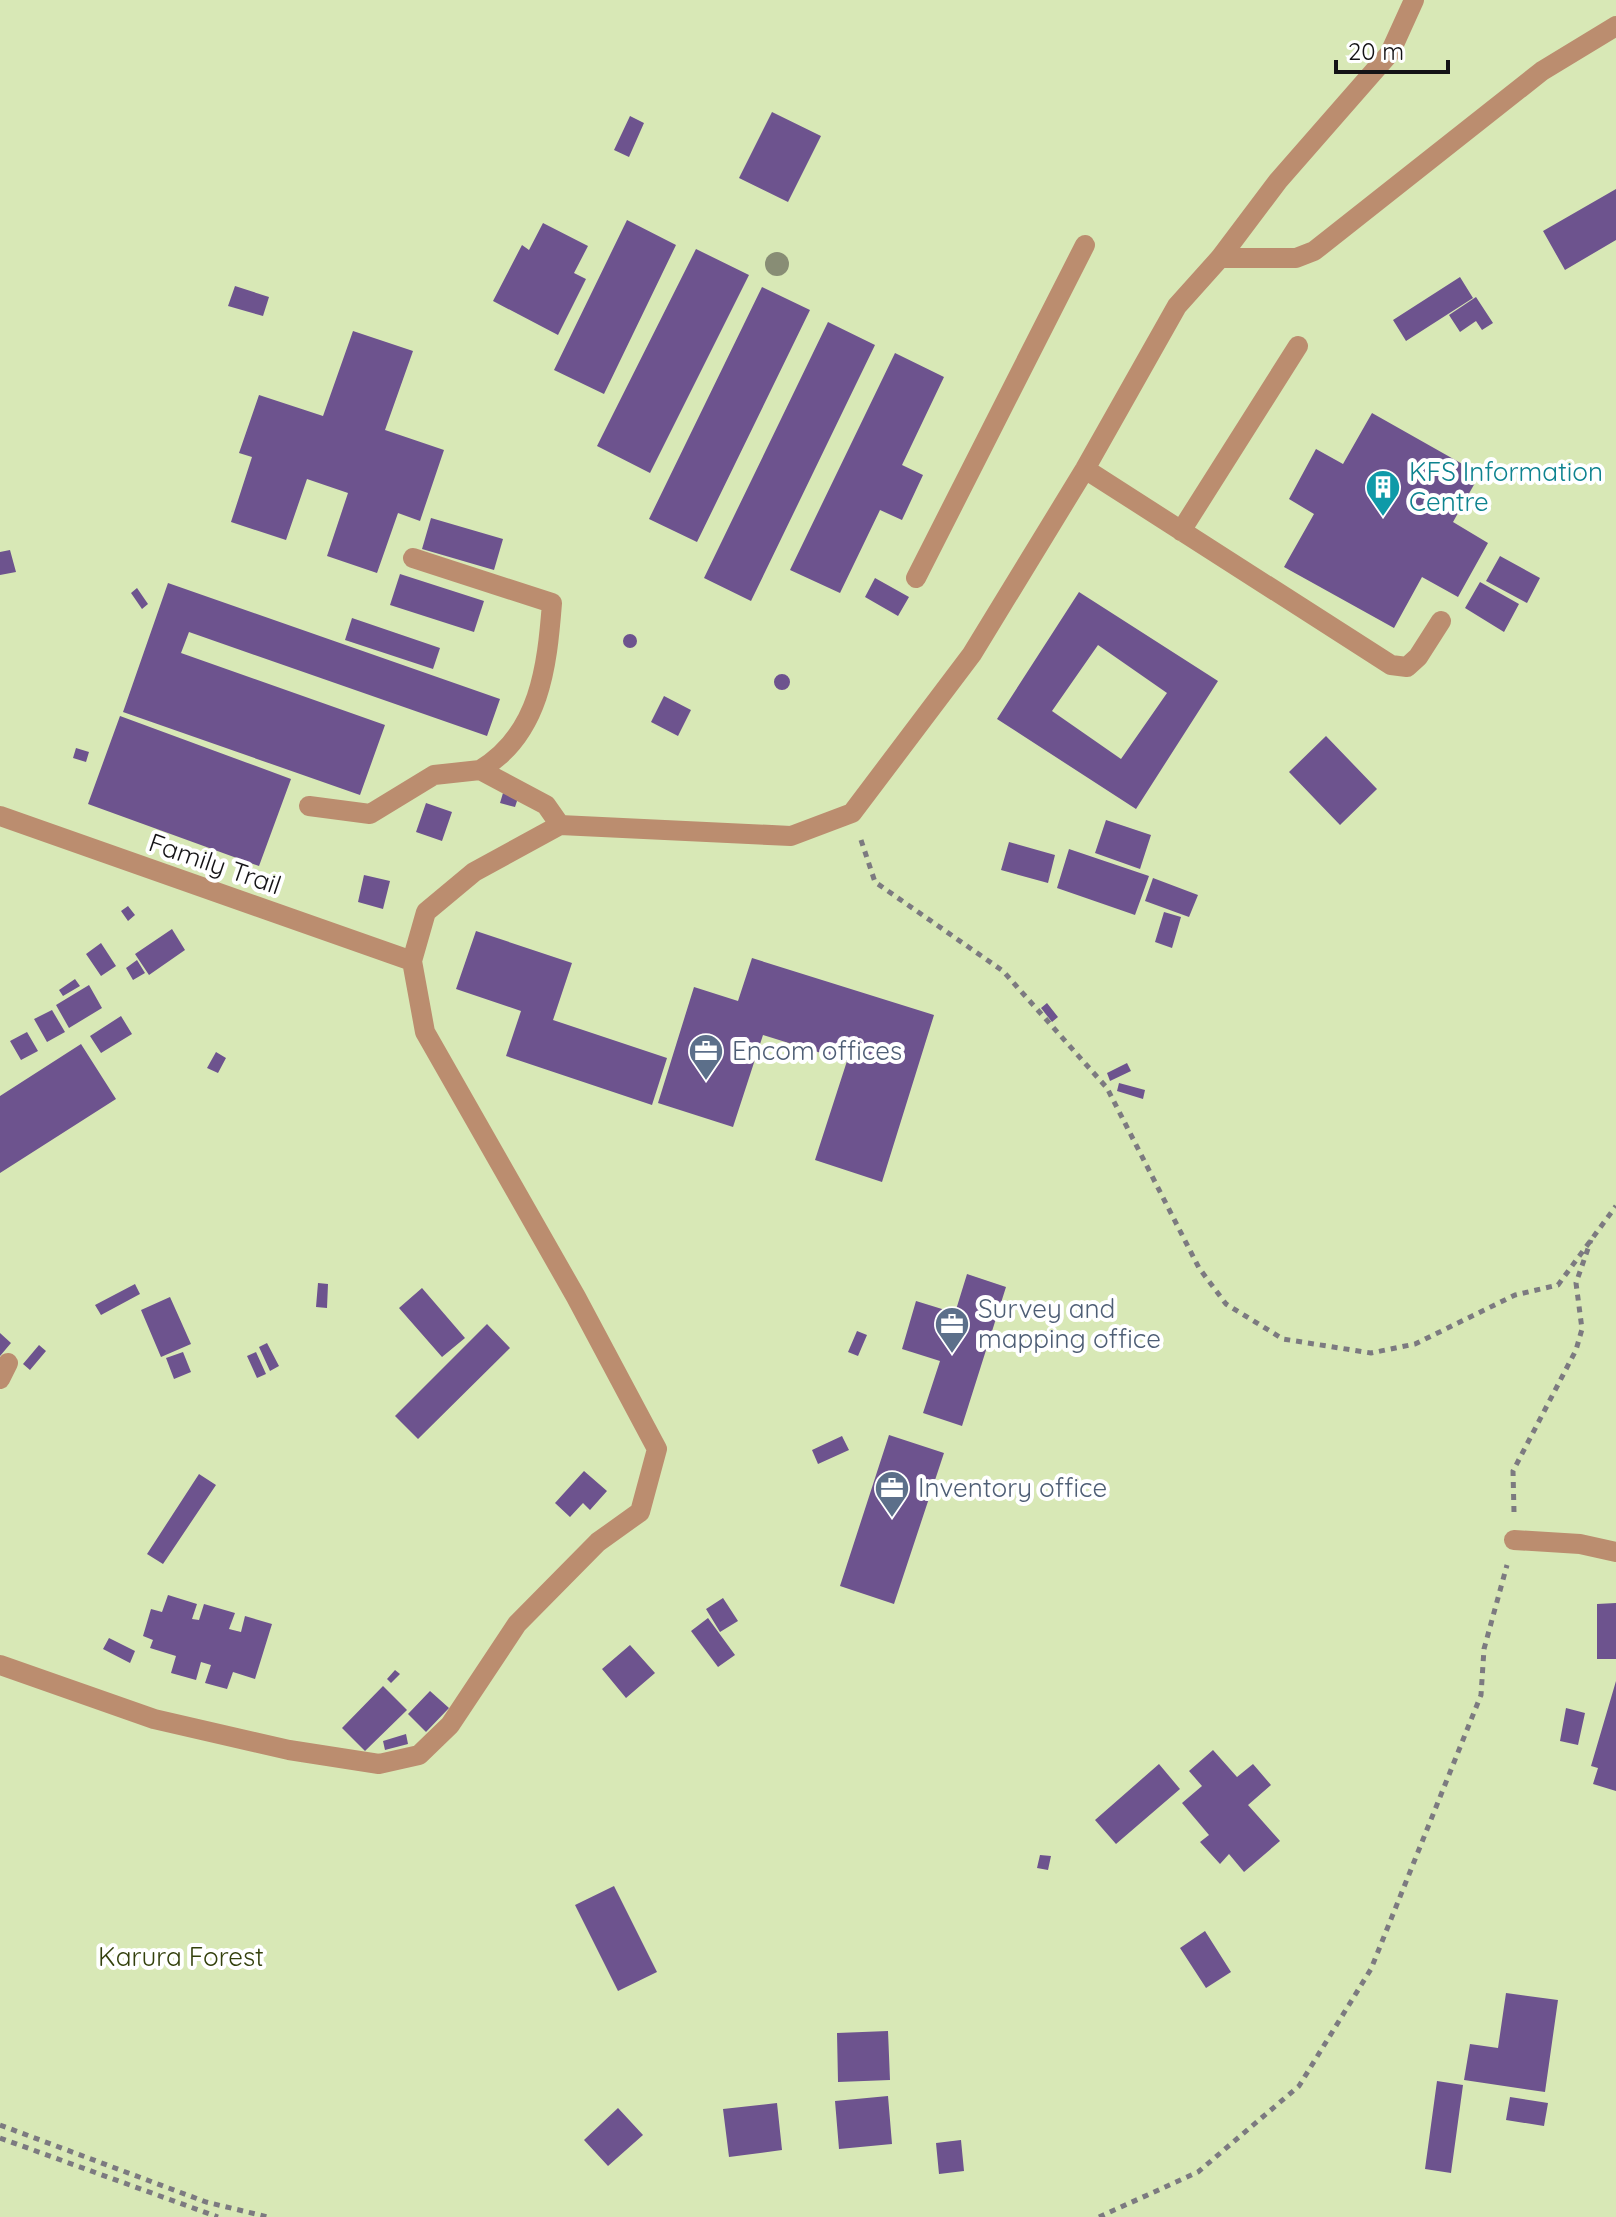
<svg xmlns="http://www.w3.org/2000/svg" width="1616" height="2217" font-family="Quicksand,sans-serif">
<rect width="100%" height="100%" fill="#f0ecf6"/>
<path fill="#d8e8b6" d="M0,0H1616V2217H0Z"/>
<path fill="#6d538e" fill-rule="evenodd" d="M772,112L821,136L788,202L739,178Z
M630,116L644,123L629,157L614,150Z
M1616,189V240L1565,270L1543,231Z
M627,220L676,245L604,394L554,370Z
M543,223L588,246L574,273L586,279L558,335L493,301L522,245L529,250Z
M696,249L749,275L650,473L597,446Z
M1460,277L1473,298L1406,341L1393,320Z
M235,286L269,297L263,316L228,306Z
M762,287L810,310L697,542L649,519Z
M1476,297L1493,323L1482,330L1476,321L1460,332L1449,315Z
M828,322L875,345L751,601L704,578Z
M353,331L413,351L385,430L444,450L420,521L398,513L377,573L327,556L348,493L307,479L286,540L231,522L252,457L239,453L259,395L323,416Z
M895,353L944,377L902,465L923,475L902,520L880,510L840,593L790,570Z
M1372,413L1480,474L1453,522L1488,543L1458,597L1422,577L1394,628L1284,567L1314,514L1289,499L1316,449L1343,464Z
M431,518L503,539L494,570L422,549Z
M10,550L16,572L0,575V552Z
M1500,556L1540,578L1527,603L1486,581Z
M400,574L484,601L474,632L390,605Z
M875,578L909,597L898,616L865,597Z
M1480,582L1519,604L1504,632L1465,608Z
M168,583L500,699L487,736L189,632L181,653L385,725L360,795L123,712Z
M137,588L148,604L142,609L131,593Z
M1079,592L1218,681L1136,809L997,719ZM1098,645L1167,693L1121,759L1052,711Z
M352,618L440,648L433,669L345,640Z
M623 641a7 7 0 1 1 14 0a7 7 0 1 1-14 0Z
M774 682a8 8 0 1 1 16 0a8 8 0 1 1-16 0Z
M664,696L691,710L678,736L651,722Z
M120,716L291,779L259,866L88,804Z
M1326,736L1377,789L1340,825L1289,772Z
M76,748L89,752L86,762L73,758Z
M503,793L518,798L515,807L500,803Z
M426,803L452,812L442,841L416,832Z
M1106,820L1151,835L1140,869L1095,853Z
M1009,842L1055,855L1048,883L1001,870Z
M1069,849L1149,876L1135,915L1057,888Z
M364,875L390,881L383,909L358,902Z
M1153,878L1198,895L1189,917L1145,901Z
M128,906L135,915L128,921L121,911Z
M1164,912L1181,917L1172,948L1155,942Z
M172,929L185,950L149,975L135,954Z
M476,931L572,963L553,1020L667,1058L652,1105L506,1056L521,1011L456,989Z
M101,943L116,966L101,976L86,954Z
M752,958L934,1015L882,1182L815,1160L847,1061L763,1035L733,1127L658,1103L694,987L738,1001Z
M137,960L145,973L133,980L126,968Z
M75,979L80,986L63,996L59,990Z
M89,985L102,1008L69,1028L56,1005Z
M1047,1003L1058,1017L1052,1022L1041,1008Z
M52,1010L65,1032L47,1042L34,1019Z
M121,1016L132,1034L101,1053L90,1036Z
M27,1032L38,1051L21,1060L10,1041Z
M81,1044L116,1099L0,1173V1096Z
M216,1052L226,1058L218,1073L207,1068Z
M1127,1063L1131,1071L1110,1081L1107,1073Z
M1119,1083L1145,1090L1143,1099L1117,1091Z
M967,1274L1006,1287L962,1426L923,1413L940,1361L902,1349L916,1301L955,1313Z
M318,1283L328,1284L327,1308L316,1307Z
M135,1284L140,1294L101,1315L95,1305Z
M422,1288L465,1338L442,1357L399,1308Z
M170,1297L191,1344L161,1357L141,1310Z
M487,1324L510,1348L418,1439L395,1416Z
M857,1331L867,1335L858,1356L848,1352Z
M0,1333L11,1343L0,1356Z
M267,1343L279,1366L270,1371L259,1347Z
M39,1345L46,1351L30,1370L23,1364Z
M183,1352L191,1372L174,1379L166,1358Z
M256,1352L266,1374L257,1378L247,1356Z
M889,1435L944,1453L894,1604L840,1586Z
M842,1436L849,1450L818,1464L812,1450Z
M584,1471L607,1491L590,1510L583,1503L570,1517L555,1503Z
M199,1474L216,1485L163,1564L147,1554Z
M168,1595L197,1604L192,1619L199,1620L204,1604L235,1613L229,1629L241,1632L245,1616L272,1624L255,1679L233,1672L227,1689L205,1683L211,1665L201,1662L196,1680L171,1673L176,1656L150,1648L153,1640L143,1636L151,1609L162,1612Z
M723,1598L738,1621L720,1632L706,1609Z
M1616,1603V1659H1597V1604Z
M708,1618L735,1655L718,1667L691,1631Z
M109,1638L135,1651L130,1663L103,1649Z
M630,1645L655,1673L626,1698L602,1669Z
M395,1670L400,1674L391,1683L387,1679Z
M1616,1681V1791L1593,1784L1598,1768L1591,1766Z
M383,1686L407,1710L365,1751L342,1728Z
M430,1691L449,1708L426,1732L408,1714Z
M1566,1708L1585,1713L1578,1745L1560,1741Z
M406,1734L408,1744L385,1750L383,1741Z
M1213,1750L1237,1777L1253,1764L1271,1785L1248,1805L1280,1841L1244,1872L1229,1854L1220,1864L1200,1842L1209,1835L1182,1803L1202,1786L1189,1771Z
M1159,1764L1180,1789L1116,1844L1095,1820Z
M1040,1855L1051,1856L1048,1870L1037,1868Z
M614,1886L657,1972L618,1991L575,1905Z
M1205,1931L1231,1972L1206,1988L1180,1948Z
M1506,1993L1558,2000L1545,2092L1464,2080L1470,2044L1498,2048Z
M888,2031L890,2080L838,2082L837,2033Z
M1437,2081L1463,2085L1451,2173L1425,2169Z
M888,2096L892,2144L839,2149L835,2101Z
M1510,2097L1548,2103L1544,2126L1506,2120Z
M777,2103L782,2150L729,2157L723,2109Z
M618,2108L643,2135L608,2166L584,2140Z
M961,2140L964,2171L939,2174L936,2143Z"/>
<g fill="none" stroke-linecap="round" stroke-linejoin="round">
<path stroke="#7c7a80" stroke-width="5" stroke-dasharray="6 6" stroke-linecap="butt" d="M861,840L875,882L1003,971L1107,1088L1199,1268L1226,1304L1283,1339L1371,1353L1415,1344L1515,1295L1558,1285L1616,1206
M1514,1512L1513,1471L1576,1350L1582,1329L1576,1283L1591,1240
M0,2125L206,2202L268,2217
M0,2138L218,2217
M1099,2217L1198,2172L1299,2086L1371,1969L1481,1695L1484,1649L1507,1565"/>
<path stroke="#bb8d6f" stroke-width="20" d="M1220,258H1296L1314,251L1542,71L1616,26
M1085,469L1391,665L1407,667L1418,657L1441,621
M1181,531L1298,346
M413,558L552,603C547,667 540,734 480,770L546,805L560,825
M916,578L1085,245
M309,806L370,814L434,775L480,770
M0,816L412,961
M0,1379L8,1363
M1514,1540L1580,1544L1616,1552
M0,1665L154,1719L289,1750L379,1764L419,1755L450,1725L517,1624L598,1542L640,1512L657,1449L576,1297L425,1032L412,961L426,912L474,872L560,825L791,836L852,813L972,654L1085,469L1177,306L1220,258L1278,181L1390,53L1414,0"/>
</g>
<circle fill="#888d75" cx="777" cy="264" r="12"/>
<defs>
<g id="building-pin" transform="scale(1.8)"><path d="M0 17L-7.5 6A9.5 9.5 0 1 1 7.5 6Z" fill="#0f9aa8" stroke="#fff"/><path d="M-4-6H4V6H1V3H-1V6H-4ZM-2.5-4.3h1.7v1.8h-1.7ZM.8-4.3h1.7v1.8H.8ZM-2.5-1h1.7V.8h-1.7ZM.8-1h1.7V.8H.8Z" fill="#fff"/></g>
<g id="office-pin" transform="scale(1.8)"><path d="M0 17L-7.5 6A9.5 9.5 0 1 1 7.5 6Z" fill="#5c6f8a" stroke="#fff"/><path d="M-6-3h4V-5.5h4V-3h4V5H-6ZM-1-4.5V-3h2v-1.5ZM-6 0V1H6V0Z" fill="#fff"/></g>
</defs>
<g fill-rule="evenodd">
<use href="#building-pin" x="1383" y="487"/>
<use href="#office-pin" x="706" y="1051"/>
<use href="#office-pin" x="952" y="1324"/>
<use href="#office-pin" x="892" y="1488"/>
</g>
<g text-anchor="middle" stroke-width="8" stroke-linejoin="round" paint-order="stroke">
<g font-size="26" fill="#0d838f" stroke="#fff" text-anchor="start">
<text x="1409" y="481">KFS Information<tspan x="1409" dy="30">Centre</tspan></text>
</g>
<g font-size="26" fill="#141316" stroke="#fff">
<text transform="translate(215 864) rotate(19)" y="9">Family Trail</text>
</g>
<g font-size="26" fill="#4e5e75" stroke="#fff" text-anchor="start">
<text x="732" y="1060">Encom offices</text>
<text x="978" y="1318">Survey and<tspan x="978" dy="30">mapping office</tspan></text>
<text x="918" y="1497">Inventory office</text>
</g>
<g font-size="26" fill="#33400c" stroke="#fff">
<text x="181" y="1966">Karura Forest</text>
</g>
</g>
<path d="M1336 60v12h112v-12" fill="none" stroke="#141316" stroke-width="4"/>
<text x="1348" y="60" font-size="24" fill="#141316" stroke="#ffffff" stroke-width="6" paint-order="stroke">20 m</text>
</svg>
